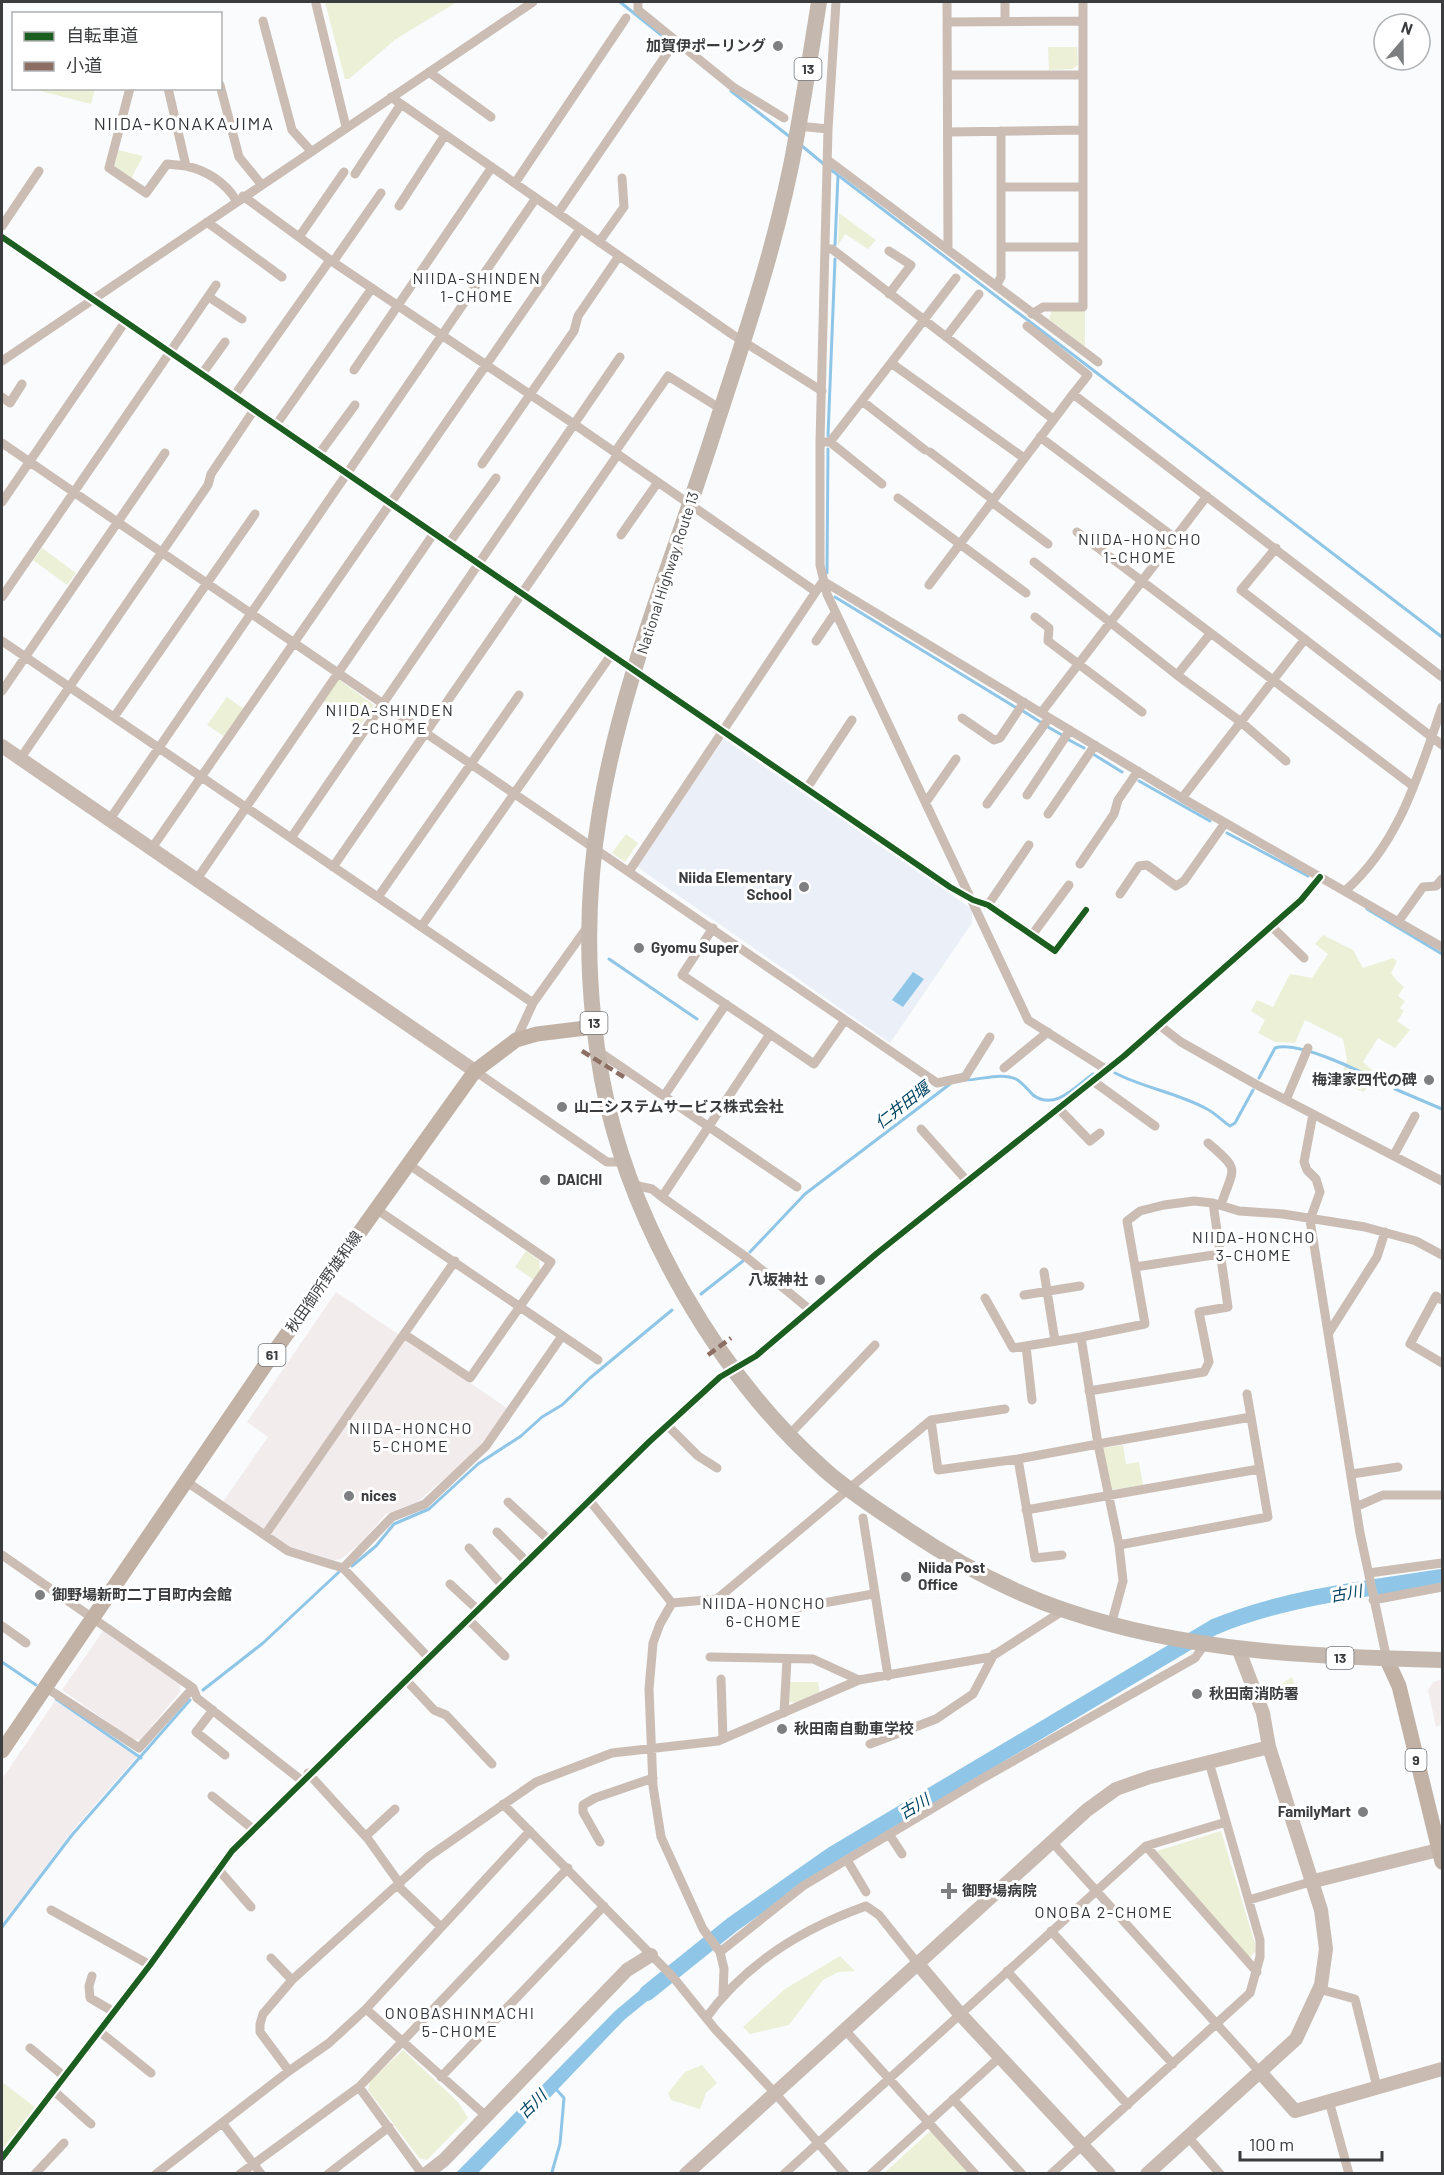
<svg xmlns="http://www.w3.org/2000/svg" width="1444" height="2175" font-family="Barlow,'Noto Sans JP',sans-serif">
<rect width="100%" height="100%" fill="#f9fbfd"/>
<path fill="#f3eced" d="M336,1292L507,1408L482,1447L417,1502L386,1514L360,1544L341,1559L334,1560L287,1546L222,1503L268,1437L247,1422Z
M103,1631L180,1684V1692L141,1739L133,1740L62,1690Z
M1442,1679V1724L1436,1727L1428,1690L1433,1682Z
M55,1701L137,1757L77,1825L2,1924V1779Z"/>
<path fill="#ebf0f8" d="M724,739L972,909V923L890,1043L636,866Z"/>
<path fill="#ebf0d7" d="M325,2H457L396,39L349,79H345Z
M1048,47H1077L1078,65L1072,69L1049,70Z
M33,89H95L91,104Z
M118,150L143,156L131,179L114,169Z
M839,213L876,240L868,249L845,234L838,245Z
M1052,310H1085V347L1049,319Z
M42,548L76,573L67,585L33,560Z
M338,679L374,705L359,727L322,700Z
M227,697L244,709L225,737L207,725Z
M626,834L638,843L625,862L612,853Z
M1323,935L1353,950L1363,968L1393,958L1397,961L1391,973L1397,981L1404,987L1398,996L1405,1001L1400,1008L1404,1011L1397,1021L1410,1030L1395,1048L1378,1038L1363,1062L1375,1073L1364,1092L1339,1082L1347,1060L1343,1039L1305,1020L1295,1043L1275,1042L1258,1033L1265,1020L1251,1011L1257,1000L1273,1007L1290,974L1312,978L1328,954L1315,944Z
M526,1251L539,1260L540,1270L534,1280L515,1267Z
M1123,1445L1126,1464L1139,1462L1143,1485L1110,1490L1103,1448Z
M1292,1677L1297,1692L1264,1699L1262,1691L1280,1685Z
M790,1682H818L820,1694C810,1698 800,1706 789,1701Z
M1221,1831L1255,1944L1256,1951L1248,1959L1157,1851Z
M840,1956L855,1971L838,1972L823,1980L789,2025L750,2034L743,2027L785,1989Z
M403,2050L458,2102L468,2118L427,2160L419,2158L368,2090L370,2081Z
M702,2065L717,2083L706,2093L700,2109L671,2100L668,2093L685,2072Z
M2,2082L36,2108L2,2151Z
M936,2126L979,2174H883Z"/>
<path fill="#8fc6e7" d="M913,972L924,979L903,1007L892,1000Z
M658,1975L667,1985L624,2020L478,2173H456L615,2011Z"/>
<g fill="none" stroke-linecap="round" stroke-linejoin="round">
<path stroke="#8fc6e7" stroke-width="3" d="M620,2L670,42
M731,91L790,137
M802,146L825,165
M830,169L1442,637
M835,245L838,175
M828,436L835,259
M827,573L828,449
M835,597L1015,707
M1023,711L1042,723
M1048,727L1062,735
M1069,740L1084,748
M1093,754L1122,772
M1139,781L1210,821
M1227,833L1308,876
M1367,909L1442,954
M609,959L697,1019
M1115,1073C1144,1088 1178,1093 1207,1109C1215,1113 1222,1121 1230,1126L1235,1123L1253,1090
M1259,1078L1275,1048C1298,1040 1362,1072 1384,1084
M965,1080C981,1080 1001,1072 1016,1079C1022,1082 1028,1090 1033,1095C1055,1111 1075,1087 1093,1074
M1395,1089L1442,1109
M750,1252L805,1194L950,1084
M701,1294L743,1261
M352,1566L376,1546L394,1524L429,1509L478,1464L521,1436L542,1417L562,1405L590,1378L672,1310
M2,1662L36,1685
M203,1690L263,1643L339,1572
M56,1699L141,1758
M2,1927L72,1835L190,1700
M554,2174L552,2172L560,2144L564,2098L555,2088"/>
<path stroke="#8fc6e7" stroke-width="16" d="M647,1993L733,1924L833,1854L1214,1627C1286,1597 1365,1589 1442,1577"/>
<path stroke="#cbbdb4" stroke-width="9" d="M638,2V10L733,87L784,118
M947,2L948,249
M316,4L346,127
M263,21L292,130L311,151
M1005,21V2
M947,22L1083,21
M429,72L491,117
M948,75H1083
M220,85L239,157L261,184
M130,88L109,168L146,193L167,164L186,166
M168,88L186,166C208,171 224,181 236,200
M391,97L733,335L822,391
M798,126L828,129L820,442V565L827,594L1028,1020L1107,1070
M828,129L836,2
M948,132L1083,130
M829,161L1098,362
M355,174L401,104
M515,183L626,18
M1001,187H1083
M243,196L333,262L574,424L815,591
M399,206L445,135
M558,213L668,52
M207,222L282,277
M2,226L39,171
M2,237L950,887L973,900L988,905L1055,951L1086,910
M299,237L344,172
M599,242L624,207L622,178
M1001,247H1083
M825,249H832L1053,419
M333,262L381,193
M996,286L1001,277V131
M889,294L911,265L889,251
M209,297L242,319
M1032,314L1043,307H1083V2
M1027,326L1088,375L1073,394
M946,337L979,294
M2,361L533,2
M891,363L956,278
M354,370L492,167
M202,374L225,342
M234,396L330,260
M2,397L10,403L22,384
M862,401L925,450
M276,425L372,288
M1040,437L1175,538
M826,442H830L882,484
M830,442L891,363L1024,458
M2,443L937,1083L965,1077L990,1037
M615,452L668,376L721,409
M930,452L992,499
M319,454L355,405
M482,464L574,331L578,316L619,256
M898,498L1026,593
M2,502L125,322
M993,503L1048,544
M1077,532L1413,786
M621,535L658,482
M449,543L496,478
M1276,548L1241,590L1442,745
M1034,562L1177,675L1210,634
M929,585L1073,394L1442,677
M2,597L216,285
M1035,617L1049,628L1048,641L1142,712
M2,641L533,1003
M816,641L835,613
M1177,675L1241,722L1286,761
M2,691L165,453
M1041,713L1207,496
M114,717L255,514
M962,718L994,740L1000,738L1024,702
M20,759L208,485L211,474L254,410
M807,788L852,720
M1027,795L1070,730
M1182,798L1305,639
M926,802L956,759
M987,804L1049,718
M1048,814L1095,745
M110,819L536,198
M291,838L620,357
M152,848L580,229
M1080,864L1114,814L1118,800L1138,771
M333,867L618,454
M630,870L823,581L1182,798L1442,947
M197,879L434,533
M1345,891C1400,843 1419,773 1442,707
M1120,894L1139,866L1147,865L1176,886L1184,881L1225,823
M378,897L519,695
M988,905L1029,845
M1398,922L1423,887L1436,886L1442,879
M1271,926L1304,958
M421,927L611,655
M713,928L682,975L770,1034
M1032,935L1069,885
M1159,1025L1181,1042L1257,1085L1442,1181
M516,1040L533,1003L588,926
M598,1051L797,1187
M1004,1068L1048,1032
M475,1071L607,1162H624
M1093,1081L1155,1126
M664,1096L726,1004
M1286,1100L1308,1048
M1059,1109L1090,1141L1100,1133
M1313,1114L1304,1162L1307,1170L1316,1179L1320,1192L1310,1220L1360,1533L1387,1660
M921,1129L968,1182
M1208,1143C1241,1171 1234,1166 1221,1205
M1394,1155L1415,1116
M408,1164L551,1262L470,1378L404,1334L455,1261
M634,1185L652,1189L662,1197L746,1257L809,1309
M662,1197L770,1034L814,1064L845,1020
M376,1209L598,1360
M1135,1267L1220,1254
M1044,1272L1055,1341
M1024,1295L1080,1286
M985,1298L1013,1348L1026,1346
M1442,1300L1436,1296L1410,1344L1442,1363
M1328,1334L1377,1257L1385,1232
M1081,1337L1145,1324L1127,1221L1140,1211L1164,1205L1194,1201L1213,1203L1239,1211L1283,1214L1365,1227L1416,1241L1442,1255
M1089,1391L1204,1372L1209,1362L1199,1312L1228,1307L1213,1203
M1247,1394L1251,1417
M1251,1417L1268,1517L1119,1545L1098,1444Z
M931,1420L1005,1409
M667,1425L698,1456L717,1468
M789,1435L875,1345
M1018,1459L1035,1558L1062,1555
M1352,1474L1398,1467
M187,1482L288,1551L343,1568L428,1657
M590,1501L672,1603L660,1624L653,1643L649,1689L653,1786L661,1837L703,1929L720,1952
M508,1502L549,1540
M1358,1506L1383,1495H1442
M1026,1510L1259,1469
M863,1518L888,1676
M497,1532L527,1562
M265,1535L404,1334
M469,1548L502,1585
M2,1555L193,1688L197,1698L301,1780
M343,1568L392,1517L425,1504L486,1446L562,1336
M1369,1573L1442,1563
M450,1584L478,1610
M1373,1600L1442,1587
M672,1603L717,1599L931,1420L938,1470L1018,1459L1098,1444L1081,1337L1026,1346L1032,1400
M796,1608L873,1594
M468,1619L505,1656
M1111,1625L1123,1581L1119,1545
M2,1626L26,1643
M710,1657L813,1659L859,1680
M721,1679L723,1739
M406,1680L434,1710L446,1715L492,1764
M45,1687L139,1748L193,1688
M213,1710L196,1732L225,1755
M784,1713L787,1659
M870,1744L936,1719L973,1694L994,1654
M308,1773L368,1839L400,1884
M212,1796L253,1829
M503,1804L673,1977L715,2029L775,2093L845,2174
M889,1834L902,1854
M366,1836L395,1809
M600,1842L583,1812V1805L595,1798L653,1778
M1052,1842L1260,2072
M1146,1846L1257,1972
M847,1860L866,1892
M218,1869L251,1907
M398,1886L441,1927
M1249,1900L1310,1882
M51,1910L150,1965
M1051,1931L1173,2064
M271,1958L292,1980
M1007,1971L1128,2105
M92,1976L89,1986L90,1998L114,2012
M1319,1989L1355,1999L1377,2087
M723,1994L724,1969L720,1952L803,1886L985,1777L1195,1658L1205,1644
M366,2009L485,2115
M706,2018C745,1964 804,1928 866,1906L879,1915L918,1964
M845,2030L975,2174
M99,2031L151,2073
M30,2048L65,2077
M289,2071L260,2032V2024L263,2014L292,1980L428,1857L536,1782L612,1753L718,1741L859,1680L991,1657L1064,1610
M441,2077L604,1906
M359,2087L422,2174
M54,2091L91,2124
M953,2099L1022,2174
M1329,2101L1349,2174
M223,2124L261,2174
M1189,2138L1220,2174
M2,2158L150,1965L232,1851L649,1442L720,1377L756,1356L876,1254L1124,1056L1301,900L1320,877
M35,2174L64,2143
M156,2174L289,2071L329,2043L366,2009L530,1831
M240,2174L359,2087L568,1868
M328,2174L389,2127
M784,2174L1146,1846L1226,1822
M871,2174L1000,2057
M1051,2174L1250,1993L1260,1957V1940L1209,1762"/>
<path stroke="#c9bbb2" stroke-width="14" d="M2,746L475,1071
M1310,1882L1438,1850
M918,1964L960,2014L1109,2174
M1260,2072L1295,2111L1442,2069
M426,2174L444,2160L627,1970L651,1955
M686,2174L1087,1810L1116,1789L1150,1777L1269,1747
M1147,2174L1296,2039L1321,1985L1326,1949L1321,1910L1269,1747L1263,1713L1238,1648"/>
<path stroke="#c2b2a6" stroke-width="15" d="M1387,1660L1399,1686L1442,1862
M2,1751L279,1345L475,1071L516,1040L537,1034L594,1027"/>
<path stroke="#c4b8ae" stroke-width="16" d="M819,2C812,46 805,90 797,134C780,233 747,330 716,425C676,553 622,679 600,811C585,899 586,991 602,1079C628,1220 718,1376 826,1471C851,1493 880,1511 908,1530C957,1563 1010,1592 1067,1611C1188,1652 1315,1657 1442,1660"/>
<path stroke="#8d6e63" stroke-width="4.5" stroke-dasharray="9 4.5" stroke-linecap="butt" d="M582,1051L624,1077
M708,1355L731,1338"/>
<g stroke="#fff" stroke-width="10">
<path id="cycleway" d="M2,237L950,887L973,900L988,905L1055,951L1086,910
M2,2158L150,1965L232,1851L649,1442L720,1377L756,1356L876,1254L1124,1056L1301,900L1320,877"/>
</g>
<use href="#cycleway" stroke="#1b5e20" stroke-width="6"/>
</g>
<g fill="#7d7f81" stroke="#fff" stroke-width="2">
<circle cx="778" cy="46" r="6"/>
<circle cx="804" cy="887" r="6"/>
<circle cx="639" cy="948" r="6"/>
<circle cx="1429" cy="1080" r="6"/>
<circle cx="562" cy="1107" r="6"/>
<circle cx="545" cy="1180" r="6"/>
<circle cx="820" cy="1280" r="6"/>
<circle cx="349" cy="1496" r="6"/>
<circle cx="906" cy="1577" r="6"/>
<circle cx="40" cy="1595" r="6"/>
<circle cx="1197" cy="1694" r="6"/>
<circle cx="782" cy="1729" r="6"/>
<circle cx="1363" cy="1812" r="6"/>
<path d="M946 1882h6v6h6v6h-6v6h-6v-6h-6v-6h6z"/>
</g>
<g text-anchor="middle" stroke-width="6" stroke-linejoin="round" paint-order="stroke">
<g fill="#fff" stroke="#757678" stroke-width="1.5">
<rect x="794.5" y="58" width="27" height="22" rx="4.5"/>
<rect x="580.5" y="1012" width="27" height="22" rx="4.5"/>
<rect x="258.5" y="1344" width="27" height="22" rx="4.5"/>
<rect x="1326.5" y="1647" width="27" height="22" rx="4.5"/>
<rect x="1405.5" y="1749" width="21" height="22" rx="4.5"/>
</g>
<g font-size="14" font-weight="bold" fill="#3a3c3e">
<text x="808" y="74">13</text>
<text x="594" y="1028">13</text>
<text x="272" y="1360">61</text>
<text x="1340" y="1663">13</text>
<text x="1416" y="1765">9</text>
</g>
<g font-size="15" font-weight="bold" fill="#3a3c3e" stroke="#fff" text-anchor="start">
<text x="766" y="51" text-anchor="end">加賀伊ポーリング</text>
<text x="792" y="883" text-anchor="end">Niida Elementary<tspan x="792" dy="17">School</tspan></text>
<text x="651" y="953">Gyomu Super</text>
<text x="1417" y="1085" text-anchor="end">梅津家四代の碑</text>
<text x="574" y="1112">山二システムサービス株式会社</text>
<text x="557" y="1185">DAICHI</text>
<text x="808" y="1285" text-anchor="end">八坂神社</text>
<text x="361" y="1501">nices</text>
<text x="918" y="1573">Niida Post<tspan x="918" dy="17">Office</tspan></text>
<text x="52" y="1600">御野場新町二丁目町内会館</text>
<text x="1209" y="1699">秋田南消防署</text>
<text x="794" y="1734">秋田南自動車学校</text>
<text x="1351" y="1817" text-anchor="end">FamilyMart</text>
<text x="962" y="1896">御野場病院</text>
</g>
<g font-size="15" fill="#3a3c3e" stroke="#fff">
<text transform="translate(668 573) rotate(-72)" y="5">National Highway Route 13</text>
<text transform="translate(324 1282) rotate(-55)" y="5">秋田御所野雄和線</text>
</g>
<g font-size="16" letter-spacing="1.5" fill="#303337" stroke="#fff">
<text x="477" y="284">NIIDA-SHINDEN<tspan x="477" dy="18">1-CHOME</tspan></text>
<text x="1140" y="545">NIIDA-HONCHO<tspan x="1140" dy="18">1-CHOME</tspan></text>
<text x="390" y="716">NIIDA-SHINDEN<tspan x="390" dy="18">2-CHOME</tspan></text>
<text x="1254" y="1243">NIIDA-HONCHO<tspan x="1254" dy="18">3-CHOME</tspan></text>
<text x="411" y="1434">NIIDA-HONCHO<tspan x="411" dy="18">5-CHOME</tspan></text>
<text x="764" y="1609">NIIDA-HONCHO<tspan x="764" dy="18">6-CHOME</tspan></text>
<text x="1104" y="1918">ONOBA 2-CHOME</text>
<text x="460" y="2019">ONOBASHINMACHI<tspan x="460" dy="18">5-CHOME</tspan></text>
</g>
<g font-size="16" font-style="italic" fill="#014362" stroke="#fff">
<text transform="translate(902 1105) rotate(-38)" y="6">仁井田堰</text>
<text transform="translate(1346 1593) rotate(-10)" y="6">古川</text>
<text transform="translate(914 1806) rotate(-31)" y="6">古川</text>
<text transform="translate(532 2104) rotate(-45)" y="6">古川</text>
</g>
<g font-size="18" letter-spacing="1.5" fill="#303337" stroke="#fff">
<text x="184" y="130">NIIDA-KONAKAJIMA</text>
</g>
</g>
<rect width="1444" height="2175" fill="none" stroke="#3a3c3e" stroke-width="6"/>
<rect x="12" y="12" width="210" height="78" fill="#ffffff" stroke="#b0b1b2" stroke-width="1.5"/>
<rect x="24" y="32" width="30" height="9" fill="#1b5e20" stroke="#b0b1b2" stroke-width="1.5"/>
<text x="66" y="42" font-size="18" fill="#3a3c3e">自転車道</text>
<rect x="24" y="62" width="30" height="9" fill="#8d6e63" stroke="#b0b1b2" stroke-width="1.5"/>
<text x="66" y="72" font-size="18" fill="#3a3c3e">小道</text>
<g transform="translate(1402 42) rotate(20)"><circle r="28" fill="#ffffff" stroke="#b0b1b2" stroke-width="1.5"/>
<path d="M0-4.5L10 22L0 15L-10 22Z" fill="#7d7f81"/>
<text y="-9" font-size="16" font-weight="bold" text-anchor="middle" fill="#3a3c3e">N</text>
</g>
<path d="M1240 2151v9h142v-9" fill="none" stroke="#3a3c3e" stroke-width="3"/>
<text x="1249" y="2151" font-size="18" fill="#3a3c3e" stroke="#ffffff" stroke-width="4.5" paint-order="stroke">100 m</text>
</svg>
